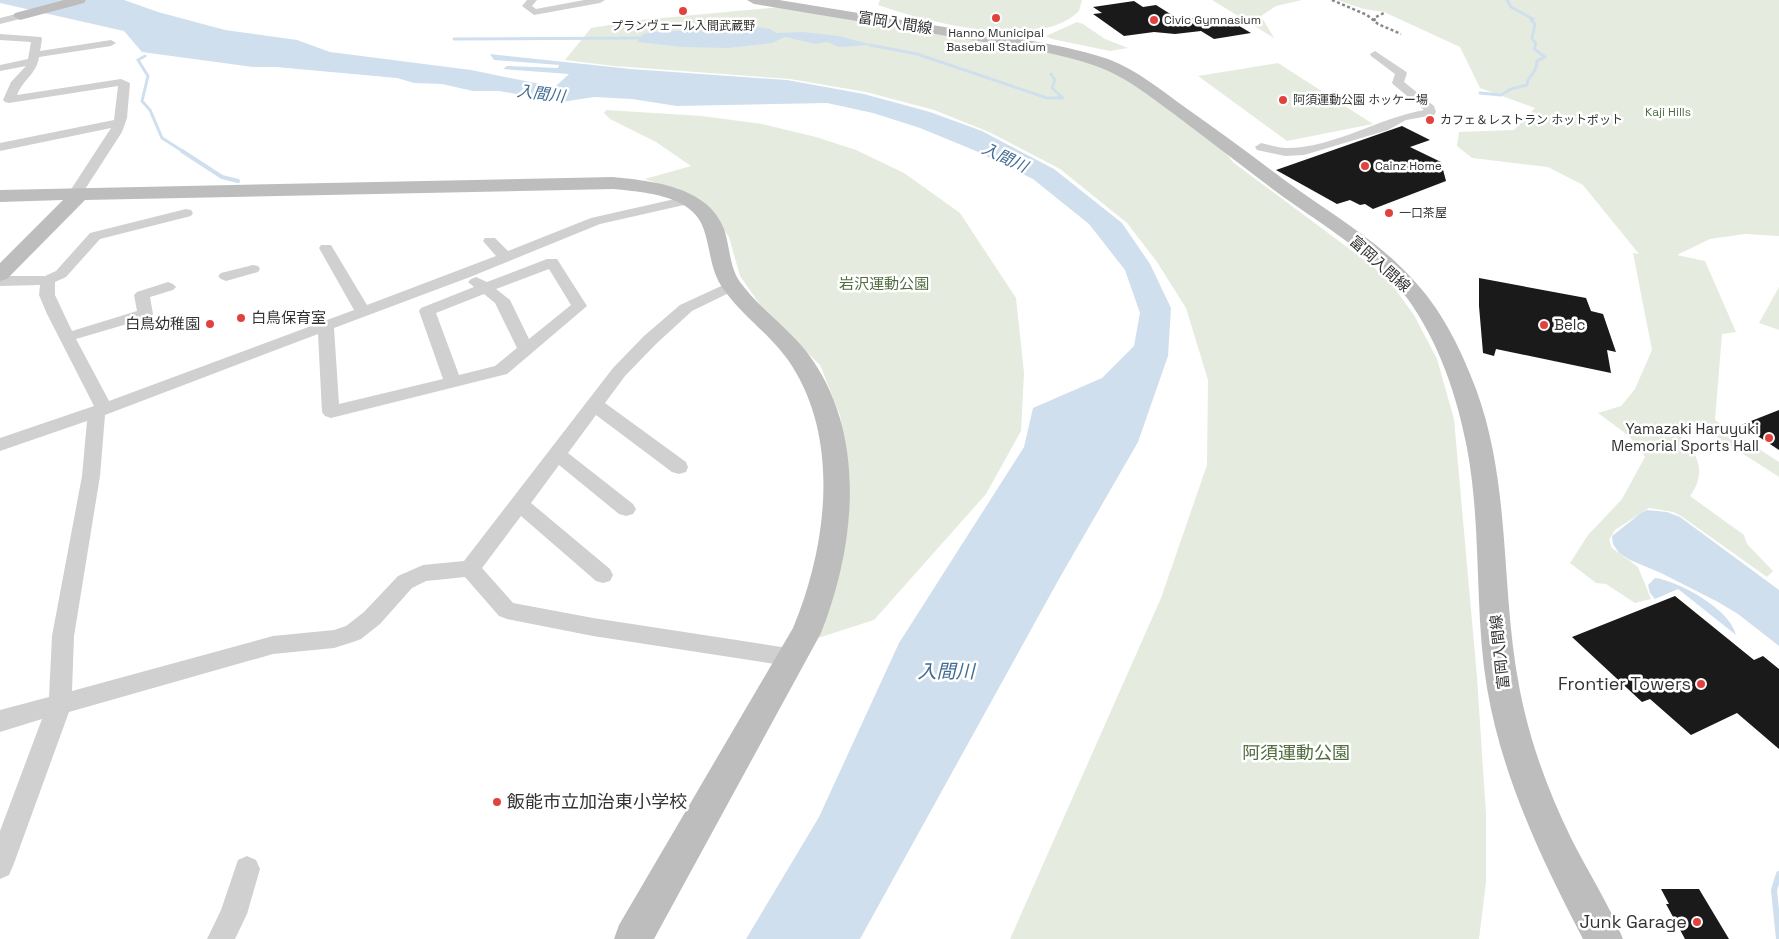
<svg xmlns="http://www.w3.org/2000/svg" width="1779" height="939" font-family="'Space Grotesk','Noto Sans JP',sans-serif">
<rect width="100%" height="100%" fill="#fff"/>
<path fill="#e5ecdf" d="M880,0H1082L1079,11C1038,52 927,22 878,5Z
M1212,0H1302L1276,6L1261,16L1274,38Z
M1337,0H1779V236L1745,234L1710,239L1677,255L1705,261L1736,332L1722,334L1715,420L1779,462V477L1692,421L1675,430C1696,451 1709,470 1690,496L1744,535L1747,544L1773,571L1767,577L1681,516L1673,512L1649,508L1615,530L1609,540L1612,548L1638,567L1651,599L1635,603L1606,584L1596,583L1570,563L1588,535L1622,499L1645,457L1629,436L1598,413L1621,406L1635,389L1652,350L1633,253L1639,254L1583,185L1548,167L1472,158L1457,146L1459,132L1514,130L1535,108L1480,88L1460,47L1384,12L1364,9Z
M780,7L1049,53L1077,58L1126,76L1223,150L1234,163L1371,265L1390,282L1414,315L1437,359L1454,419L1477,677L1486,814V882L1479,939H1010L1161,598L1207,465L1208,380L1186,308L1157,262L1127,223L1060,169L989,132L934,110L866,92L790,79L614,66L565,60L591,28L640,20Z
M1077,22L1083,24L1105,39L1128,48L1110,51L1052,39L1046,36Z
M1278,63L1373,124L1287,141L1198,76Z
M606,110L702,116L762,124L816,137L856,150L904,173L960,213L1016,298L1024,373L1021,431L986,494L874,620L818,638L848,476L840,415L820,365L763,309L740,276L729,237L707,207L697,198L645,179L691,166L656,142L610,119L604,113Z
M1779,287V330L1759,323Z"/>
<path fill="#d0dfed" d="M0,0H124L158,12L225,30L297,40L330,52L471,70L555,87L569,74L503,69L507,66L558,68L559,65L494,60L490,54L631,69L787,80L864,94L930,112L982,131L1054,169L1122,223L1150,264L1171,308L1168,356L1138,442L1059,579L860,939H746L819,817L899,643L1024,447L1033,408L1102,378L1134,346L1140,313L1125,270L1089,224L1033,179L976,151L920,128L873,113L827,103L677,106L632,99L594,97L562,102L499,91H473L442,84L414,83L397,78L276,67H253L142,52L124,31L0,3Z
M758,27L770,29L776,33L803,32L839,36L869,44L870,45L839,47L827,42L815,44L785,37L772,43L728,48L682,47L637,42L643,34L653,32Z
M1647,510L1667,512L1680,517L1779,590V646L1738,614L1718,602L1661,573L1630,560L1619,553L1613,544L1612,536L1641,513Z
M1655,578C1679,581 1731,610 1736,635L1678,589L1655,599L1650,593L1648,585Z"/>
<g fill="none" stroke-linecap="round" stroke-linejoin="round">
<path stroke="#d0dfed" stroke-width="3" d="M454,39L639,38
M870,45L917,54L1047,98H1063L1052,88L1055,80L1051,74
M145,56L138,60L148,76L142,101L150,110L162,138L184,152
M1480,93L1501,95L1511,89L1527,85C1527,75 1537,75 1537,61L1545,57L1534,49L1536,44L1532,38L1535,24L1531,20L1533,19L1511,7L1507,0"/>
<path stroke="#d0dfed" stroke-width="4" d="M182,151L222,177L238,181"/>
<path stroke="#d0dfed" stroke-width="6" d="M1779,874L1774,890L1779,939"/>
</g>
<path fill="#1a1a1a" d="M1134,1L1143,7L1156,5L1180,20L1200,17L1207,21L1226,18L1251,33L1214,39L1201,31L1175,34L1154,32L1124,36L1093,14L1102,13L1093,7Z
M1402,126L1430,140L1410,147L1441,162L1446,181L1373,209L1365,204L1360,205L1350,200L1337,204L1276,170Z
M1479,278L1586,298L1591,311L1603,314L1616,352L1607,350L1611,373L1496,349L1494,356L1483,353L1479,306Z
M1779,410V450L1741,425Z
M1675,596L1754,660L1763,656L1779,669V749L1737,713L1691,735L1650,699L1642,702L1572,637Z
M1661,889H1699L1729,939H1685L1666,904H1669Z"/>
<g fill="none" stroke-linecap="round" stroke-linejoin="round">
<path fill="#d0d0d0" fill-rule="evenodd" d="M527,0H537L532,6L536,9L584,0H605L600,3L534,15L522,6Z
M20,13L25,16L24,18L0,24V18Z
M0,34L41,37L42,39L40,51L111,40L116,43L111,46L39,57C36,75 24,78 17,95L121,79L130,83L127,118L122,132L80,197H70L68,194L111,128L0,151V143L114,120L118,86L9,103L5,102L3,100L11,82L26,66L0,71V65L28,59L31,42L0,40Z
M1375,51L1405,71L1407,73L1404,82L1434,106L1436,112L1434,115L1406,120L1388,130L1304,155L1285,156L1257,150L1255,147L1261,143C1269,145 1279,148 1287,148C1333,148 1379,118 1424,110L1394,85L1392,83L1395,74L1371,56L1370,54Z
M688,196L693,197L695,200L693,203L600,224L470,277L334,328L339,404L443,379L419,311L421,308L474,287L468,282L471,279L476,277L487,282L547,259H557L587,306L507,374L331,418L325,416L322,412L318,334L105,415L100,476L74,636L72,691L273,636L334,630L346,626L364,612L398,576L423,565L464,561L613,368L644,336L680,305L732,281L737,283L740,286L737,289L692,311L656,344L625,376L605,403L686,462L688,467L686,472L679,474L672,472L596,415L568,453L633,504L636,509L633,514L626,516L619,514L559,465L531,503L610,569L613,575L610,581L603,583L596,581L521,516L482,568L513,603L593,618L794,649L802,651L805,658L802,665L794,667L593,636L507,619L499,616L465,577L426,581L412,588L380,624L361,639L353,642L334,648L273,654L69,712L13,866L9,875L0,879V831L42,719L0,732V710L49,697L52,636L82,476L87,421L0,451V438L94,406L47,314L39,295L40,285L0,286V276H45L56,271L90,233L186,209L191,210L193,213L191,216L100,239L66,277L55,282V295L72,331L137,311L134,295L137,292L168,282L173,284L176,287L173,290L150,297L153,314L151,317L76,339L109,401L354,310L319,248L321,245H331L367,305L496,256L483,241L485,238H495L508,251L591,218ZM549,269L571,305L529,339L510,300L496,289ZM484,294L495,303L517,348L495,366L459,375L436,313Z
M253,265L258,266L260,269L258,272L226,281L221,279L218,276L221,273Z
M247,856L256,860L260,869L247,914L235,939H207L221,910L238,860Z"/>
<path fill="#bdbdbd" fill-rule="evenodd" d="M64,0H86L84,3L20,20L13,16L15,13Z
M747,0H779C844,11 910,21 975,32C1020,39 1065,45 1108,59C1137,70 1161,90 1186,108C1219,131 1251,155 1283,179C1329,213 1380,241 1417,284C1444,314 1462,352 1476,389C1512,487 1500,591 1520,691C1530,742 1548,791 1571,838C1588,872 1609,904 1623,939H1583C1542,860 1502,777 1487,688C1474,609 1482,528 1467,448C1457,396 1439,342 1407,298C1371,251 1316,222 1270,187C1238,163 1206,138 1174,114C1149,96 1125,76 1096,66C1053,51 1008,46 964,39C894,27 824,16 754,4Z
M613,177C651,181 708,186 724,229C730,246 729,266 740,282C759,308 786,326 806,351C868,431 856,545 821,633L654,939H614L619,925L793,628C826,549 841,443 792,366C774,337 744,318 724,290C710,271 711,251 704,230C694,195 643,192 613,189L85,200L7,279L0,281V263L63,200L0,202V190Z"/>
<path stroke="#888" stroke-width="2.5" stroke-dasharray="3 2.5" stroke-linecap="butt" d="M1332,0L1367,15L1378,24L1401,34
M1375,21L1374,18L1384,13"/>
</g>
<g fill="#e1423e" stroke="#fff" stroke-width="2">
<circle cx="683" cy="11" r="5"/>
<circle cx="996" cy="18" r="5"/>
<circle cx="1154" cy="20" r="5"/>
<circle cx="1283" cy="100" r="5"/>
<circle cx="1430" cy="120" r="5"/>
<circle cx="1365" cy="166" r="5"/>
<circle cx="1389" cy="213" r="5"/>
<circle cx="241" cy="318" r="5"/>
<circle cx="210" cy="324" r="5"/>
<circle cx="1544" cy="325" r="5"/>
<circle cx="1769" cy="438" r="5"/>
<circle cx="1701" cy="684" r="5"/>
<circle cx="497" cy="802" r="5"/>
<circle cx="1697" cy="922" r="5"/>
</g>
<g text-anchor="middle" stroke-width="5" stroke-linejoin="round" paint-order="stroke">
<g font-size="12" fill="#333" stroke="#fff" text-anchor="start">
<text x="1164" y="24">Civic Gymnasium</text>
<text x="683" y="30" text-anchor="middle">プランヴェール入間武蔵野</text>
<text x="996" y="37" text-anchor="middle">Hanno Municipal<tspan x="996" dy="14">Baseball Stadium</tspan></text>
<text x="1293" y="104">阿須運動公園 ホッケー場</text>
<text x="1440" y="124">カフェ＆レストラン ホットポット</text>
<text x="1375" y="170">Cainz Home</text>
<text x="1399" y="217">一口茶屋</text>
</g>
<g font-size="12" fill="#526e40" stroke="#fff">
<text x="1668" y="116">Kaji Hills</text>
</g>
<g font-size="15" fill="#333" stroke="#fff">
<text transform="translate(895 23) rotate(9)" y="5">富岡入間線</text>
<text transform="translate(1380 264) rotate(42)" y="5">富岡入間線</text>
<text transform="translate(1500 652) rotate(-96)" y="5">富岡入間線</text>
</g>
<g font-size="15" fill="#526e40" stroke="#fff">
<text x="884" y="289">岩沢運動公園</text>
</g>
<g font-size="15" fill="#333" stroke="#fff" text-anchor="start">
<text x="251" y="323">白鳥保育室</text>
<text x="200" y="329" text-anchor="end">白鳥幼稚園</text>
<text x="1554" y="330">Belc</text>
<text x="1759" y="434" text-anchor="end">Yamazaki Haruyuki<tspan x="1759" dy="17">Memorial Sports Hall</tspan></text>
</g>
<g font-size="16" font-style="italic" fill="#426c94" stroke="#fff">
<text transform="translate(541 93) rotate(7)" y="6">入間川</text>
<text transform="translate(1005 157) rotate(25)" y="6">入間川</text>
</g>
<g font-size="18" fill="#333" stroke="#fff" text-anchor="end">
<text x="1691" y="690">Frontier Towers</text>
<text x="507" y="808" text-anchor="start">飯能市立加治東小学校</text>
<text x="1687" y="928">Junk Garage</text>
</g>
<g font-size="18" fill="#526e40" stroke="#fff">
<text x="1296" y="759">阿須運動公園</text>
</g>
<g font-size="19" font-style="italic" fill="#426c94" stroke="#fff">
<text x="946" y="678">入間川</text>
</g>
</g>
</svg>
